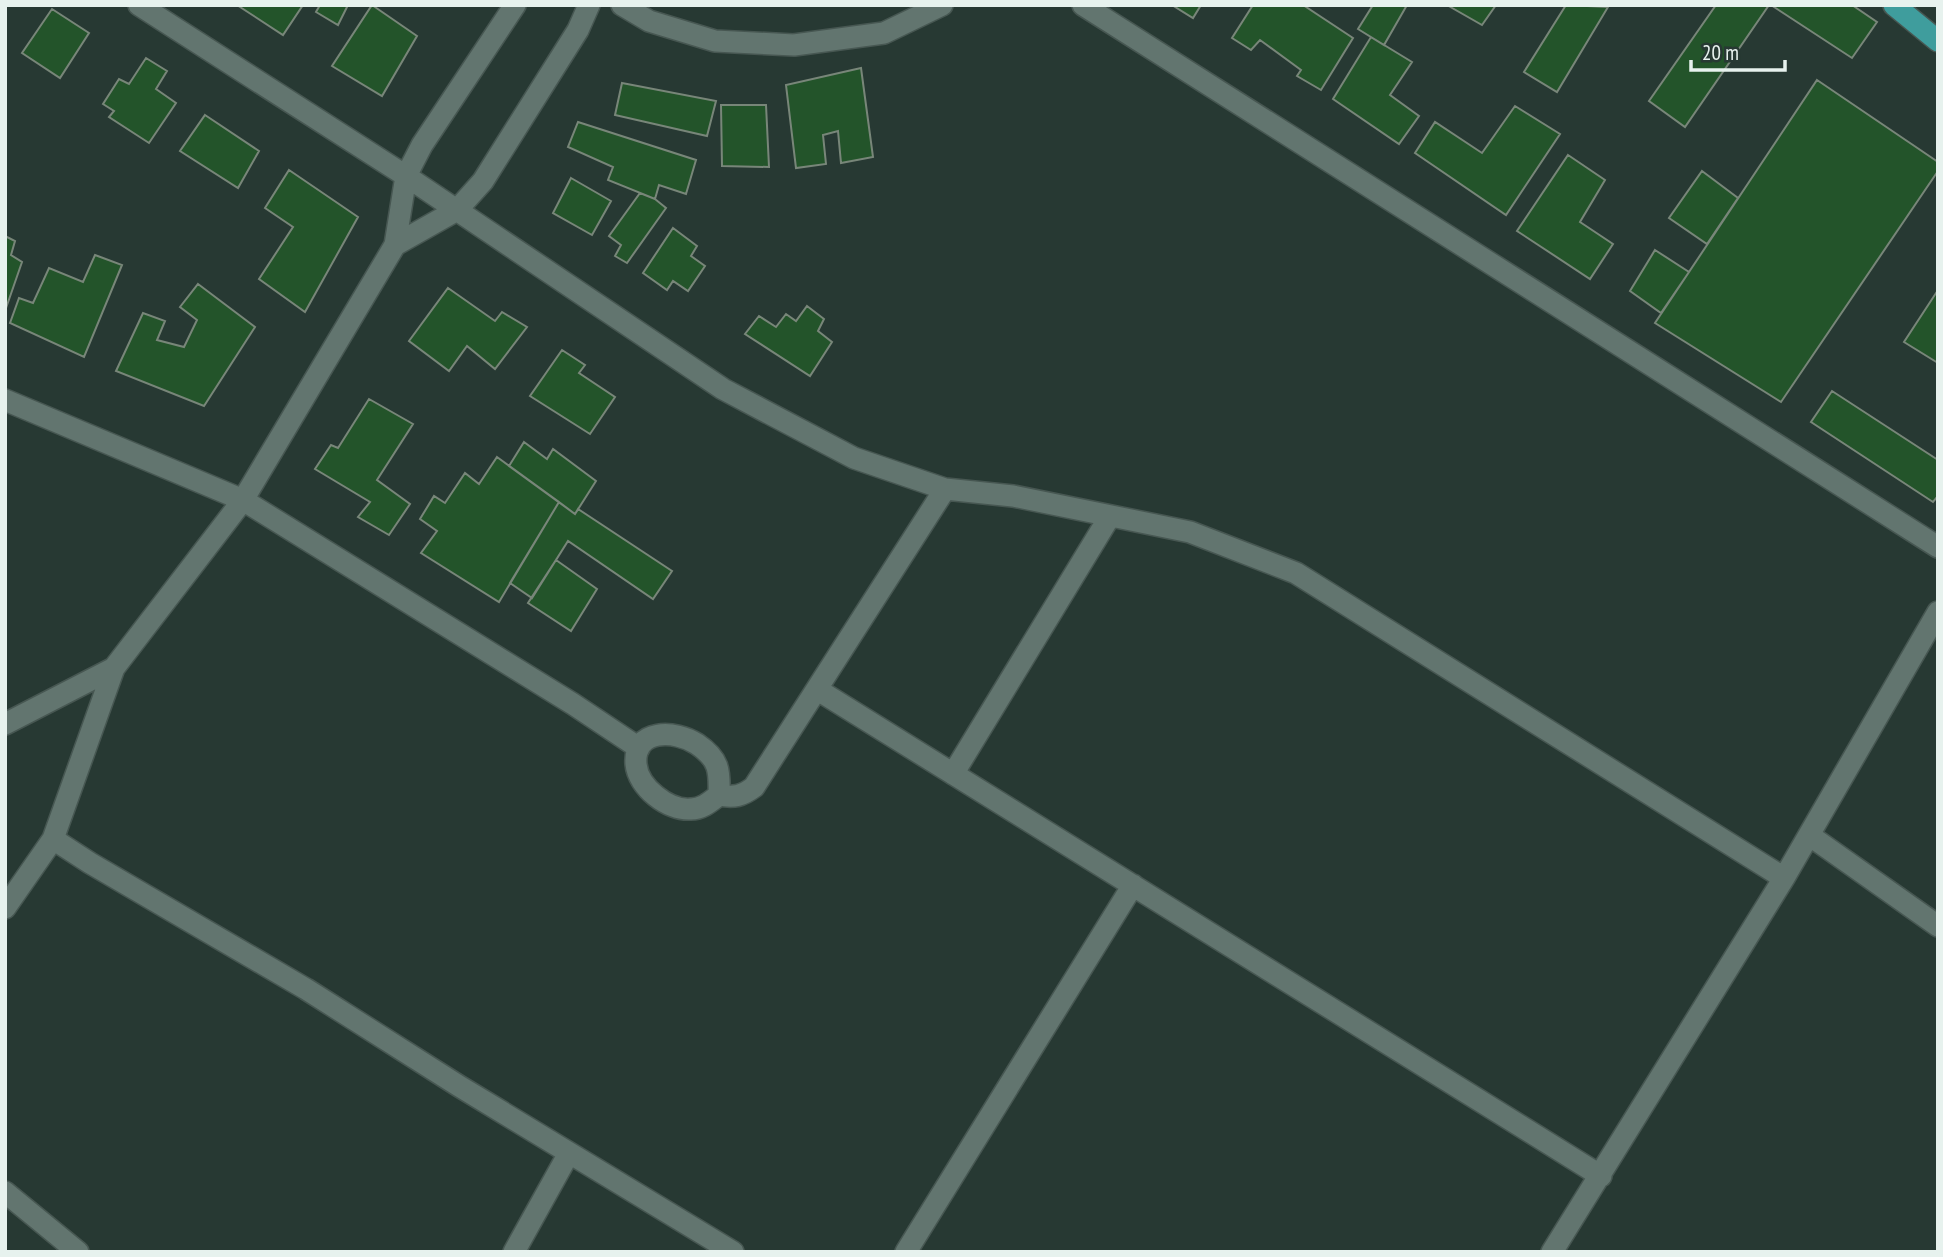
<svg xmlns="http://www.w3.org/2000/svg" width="1943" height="1257" font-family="'PT Sans Narrow',sans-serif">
<rect width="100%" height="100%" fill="#273933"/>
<path fill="#23542a" stroke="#788679" stroke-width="2" d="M237,5H303L283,35Z
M320,5H348L338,25L316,12Z
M372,5L417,36L382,96L332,66Z
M1172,5H1201L1193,18Z
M1253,5H1303L1353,38L1321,90L1297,76L1301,70L1260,40L1251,50L1232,38Z
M1373,5H1407L1384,45L1358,29Z
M1447,5H1496L1482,25Z
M1566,5L1608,7L1557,92L1524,72Z
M1716,5H1769L1685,127L1649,101Z
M1771,5H1852L1877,22L1852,58Z
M52,9L89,33L60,78L22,53Z
M1371,37L1412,62L1390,95L1419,116L1399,144L1333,99Z
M146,58L167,71L156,89L176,103L149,143L109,117L114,111L103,104L119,79L129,84Z
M861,68L873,157L841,163L838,131L823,135L826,164L796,168L786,85Z
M1817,80L1938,162V171L1781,402L1655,323Z
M622,83L716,101L707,136L615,115Z
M721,105H766L769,167L722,166Z
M1515,106L1560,134L1506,215L1415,153L1435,122L1482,153Z
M205,115L259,151L238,188L180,151Z
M578,122L696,160L686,194L659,185L655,199L608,180L613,167L568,147Z
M1568,155L1605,180L1580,222L1613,244L1590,279L1517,231Z
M289,170L358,217L305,312L259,279L293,227L265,208Z
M1702,171L1738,198L1707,244L1669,218Z
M571,178L611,201L592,235L553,213Z
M640,193L655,199L666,208L627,263L615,256L621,245L609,236Z
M673,228L697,246L691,256L705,266L688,291L673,281L667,290L643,273Z
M5,236L15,241L11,255L22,262L5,311Z
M1655,250L1689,272L1661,313L1630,291Z
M95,255L122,265L84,357L10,323L19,298L33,303L49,268L83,282Z
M198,284L255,327L204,406L116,371L143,313L165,321L157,340L184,347L197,320L180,307Z
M448,288L495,321L502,312L527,327L495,369L467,346L449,371L409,341Z
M1938,290V363L1904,342Z
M807,306L824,319L818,331L832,342L810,376L745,334L759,316L776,327L786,314L796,321Z
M562,350L585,365L579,373L615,397L590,434L530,396Z
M1832,391L1938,460V496L1933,502L1811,422Z
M369,399L413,424L377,480L410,504L389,535L358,517L370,502L315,469L331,445L338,448Z
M524,442L547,459L553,449L596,481L575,514L509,466Z
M497,457L559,502L499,602L421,553L437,531L420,519L434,496L445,503L465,473L479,484Z
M559,502L575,514L578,509L672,571L653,599L568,541L532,598L510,583Z
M556,560L597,589L571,631L528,603Z"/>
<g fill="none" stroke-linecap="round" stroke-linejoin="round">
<g stroke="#475752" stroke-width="24">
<path id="minor" d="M139,5L406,176L723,389L854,458L945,489L1013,496L1190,532L1296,573L1784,878
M622,5L649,21L715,41L794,45L884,33L942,5
M1083,5L1938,547
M395,245L457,210L483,181L578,30L589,5
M5,400L243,500L573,704L639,748
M818,690L1601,1176
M5,724L114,668
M953,774L1110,516
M719,795C720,770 719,759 697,744C676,730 633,728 636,764C638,787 668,811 691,809C702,809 710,802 719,795C734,798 742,796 754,787L945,489
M1809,835L1938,926
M53,839L90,863L306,989L459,1086L733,1252
M5,908L53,839L114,668L243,500L395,245L406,176L422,145L515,5
M5,1192L78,1252
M514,1252L569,1153
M906,1252L1133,885
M1552,1252L1784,878L1938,612"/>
</g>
<g stroke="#475752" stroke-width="24">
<path id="major" d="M1894,5L1938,41"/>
</g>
<use href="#minor" stroke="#62756f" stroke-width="21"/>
<use href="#major" stroke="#3f9d9d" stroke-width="21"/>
</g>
<rect width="1943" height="1257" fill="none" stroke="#e7f2ee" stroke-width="14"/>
<path d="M1691 60v10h94v-10" fill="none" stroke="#e7f2ee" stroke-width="3.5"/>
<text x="1702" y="60" font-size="21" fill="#e7f2ee" stroke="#273933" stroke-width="5" paint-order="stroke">20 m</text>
</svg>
